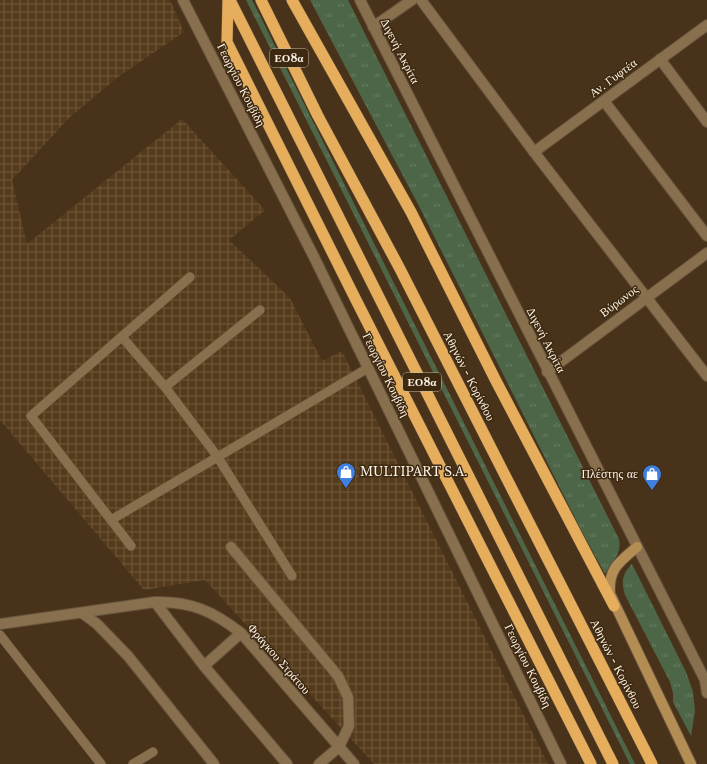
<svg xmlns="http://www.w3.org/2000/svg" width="707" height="764" font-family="'Libre Baskerville',serif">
<defs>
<pattern id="industrial-grid" width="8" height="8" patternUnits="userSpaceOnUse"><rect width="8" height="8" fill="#553b1c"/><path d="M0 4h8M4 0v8" fill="none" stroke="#6e583d"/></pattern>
<pattern id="grass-tufts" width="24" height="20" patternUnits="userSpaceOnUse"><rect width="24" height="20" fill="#4e6648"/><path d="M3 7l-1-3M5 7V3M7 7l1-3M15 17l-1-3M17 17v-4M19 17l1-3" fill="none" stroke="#687c62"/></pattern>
</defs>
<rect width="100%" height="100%" fill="#48331a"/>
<path fill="url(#industrial-grid)" d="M0,0H170L184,32L118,77L69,118L12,180L27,244L182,119L265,210L229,240L290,298L322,361L342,351L548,764H374L205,580L144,590L0,420Z"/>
<path fill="url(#grass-tufts)" d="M246,0H252L635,764H630Z
M310,0H348L619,539C622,554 612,562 605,574L580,528L420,208Z
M632,564L686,672L693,692L695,711L691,736L673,702V693L670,682L625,595C621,582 622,574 632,564Z"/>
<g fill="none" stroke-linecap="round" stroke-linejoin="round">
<g stroke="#65523b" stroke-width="10">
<path id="service" d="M122,337L165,387L217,456L292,576
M165,387L260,310
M111,520L368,368
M131,546L31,416L190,277
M0,635L101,764
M133,764L153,752"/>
</g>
<g stroke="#65523b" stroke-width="12">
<path id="minor" d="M360,0L705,680L707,693
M373,27L412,0
M660,59L707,122
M604,101L707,236
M534,152L707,25
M547,372L707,253
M231,547L338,676L348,697L349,726L339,747L319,764
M155,602L204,666L287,764
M82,613L97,624L128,656L214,764
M0,624L155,602C190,601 213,611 241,633L354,764
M204,666L241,633"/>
</g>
<g stroke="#65523b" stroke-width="12">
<path id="tertiary" d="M183,0L315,259L561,764
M421,0L534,152L707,376"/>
</g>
<g stroke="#65523b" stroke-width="12">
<path id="secondary" d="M637,547C619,562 608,569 610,594L691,764"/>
</g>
<g stroke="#65523b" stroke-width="12">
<path id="trunk" d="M228,0L227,42L354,296L591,764
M230,0L613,764
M261,0L318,116L400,269L652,764
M292,0L411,212L496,381L614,606"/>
</g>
<use href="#service" stroke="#886f4d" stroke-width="9"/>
<use href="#minor" stroke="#886f4d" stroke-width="10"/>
<use href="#tertiary" stroke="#886f4d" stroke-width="10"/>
<use href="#secondary" stroke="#b48d55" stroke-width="10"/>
<use href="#trunk" stroke="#e6ae5c" stroke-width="11"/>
</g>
<defs>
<g id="shop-pin" transform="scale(1)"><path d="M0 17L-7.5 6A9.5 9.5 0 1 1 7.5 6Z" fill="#3f7fe0" stroke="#3d2910"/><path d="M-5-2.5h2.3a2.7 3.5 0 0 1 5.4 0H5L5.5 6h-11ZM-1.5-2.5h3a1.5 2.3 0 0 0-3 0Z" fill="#fff"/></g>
</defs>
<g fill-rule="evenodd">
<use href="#shop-pin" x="346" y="472"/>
<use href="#shop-pin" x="652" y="474"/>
</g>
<g text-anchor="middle" stroke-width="3" stroke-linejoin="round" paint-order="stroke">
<g fill="#3d2910" stroke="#c3b6a6" stroke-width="1">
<rect x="270" y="49" width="38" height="18" rx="3"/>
<rect x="403" y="373" width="38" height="18" rx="3"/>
</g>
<g font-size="11" font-weight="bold" fill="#fdf2e6">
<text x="289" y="62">ΕΟ8α</text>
<text x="422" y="386">ΕΟ8α</text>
</g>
<g font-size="12" fill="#fdf2e6" stroke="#3d2910">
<text transform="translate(400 51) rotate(63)" y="4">Διγενή Ακρίτα</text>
<text transform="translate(613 78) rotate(-37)" y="4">Αν. Γυφτέα</text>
<text transform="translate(241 85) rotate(63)" y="4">Γεωργίου Κουβίδη</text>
<text transform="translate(619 301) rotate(-37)" y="4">Βύρωνος</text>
<text transform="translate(546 340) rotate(63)" y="4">Διγενή Ακρίτα</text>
<text transform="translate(386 375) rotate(64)" y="4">Γεωργίου Κουβίδη</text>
<text transform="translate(469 376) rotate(63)" y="4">Αθηνών - Κορίνθου</text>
<text transform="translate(279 659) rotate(49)" y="4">Φράγκου Στράτου</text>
<text transform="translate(616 664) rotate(63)" y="4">Αθηνών - Κορίνθου</text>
<text transform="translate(528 666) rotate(64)" y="4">Γεωργίου Κουβίδη</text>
</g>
<g font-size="12" fill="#fdf2e6" stroke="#3d2910" text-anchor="start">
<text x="360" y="476">MULTIPART S.A.</text>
<text x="638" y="478" text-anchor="end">Πλέστης αε</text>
</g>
</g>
</svg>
